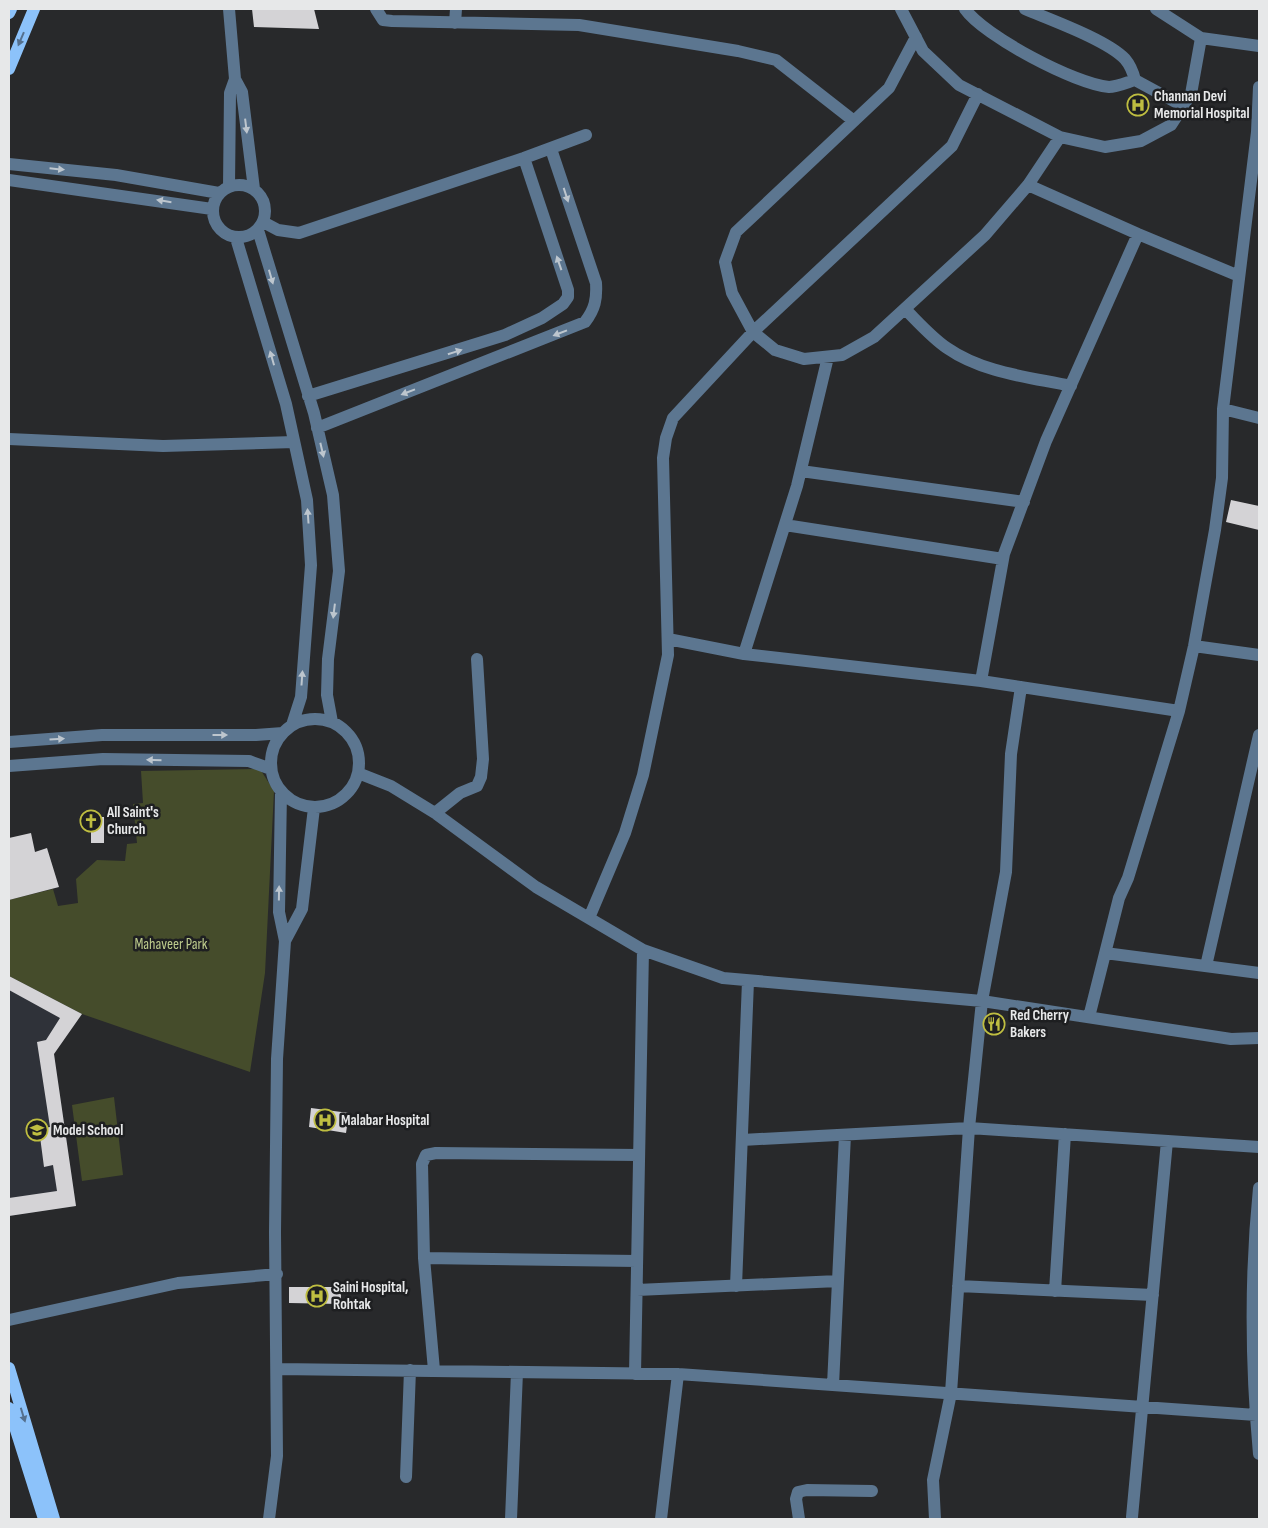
<svg xmlns="http://www.w3.org/2000/svg" width="1268" height="1528" font-family="'Sofia Sans Condensed',sans-serif">
<rect width="100%" height="100%" fill="#28292b"/>
<path fill="#2f3239" d="M9,976L82,1014L54,1054L76,1206L9,1216Z"/>
<path fill="#454c2b" d="M260,769L274,791L265,973L250,1072L82,1014L9,976V900L53,889L58,906L78,903L76,879L97,860L125,861L127,844L137,843L133,804L143,803L141,771Z
M114,1097L123,1175L82,1181L72,1105Z"/>
<path fill="#d4d3d6" d="M252,9H314L319,29L254,27Z
M1142,99L1145,107L1135,110L1133,103Z
M1231,500L1259,506V530L1226,522Z
M91,817H104V843H91Z
M31,833L35,852L47,848L59,887L9,900V838Z
M9,976L82,1014L54,1054L76,1206L9,1216V1198L57,1191L53,1165L44,1167L39,1129L50,1127L37,1042L46,1040L60,1018L9,990Z
M988,1017L1004,1018L1001,1031L986,1030Z
M311,1108L349,1113L346,1133L309,1127Z
M289,1287H341V1304L289,1303Z"/>
<g fill="none" stroke-linecap="round" stroke-linejoin="round">
<path stroke="#5c7690" stroke-width="12" d="M229,9L235,79L242,92L254,189
M376,9L383,20L392,21L579,25L738,51L776,60L854,121
M901,9L923,51L959,85L1060,137L1105,147L1141,141L1171,125L1191,94L1201,38
M965,9C984,36 1075,84 1109,87C1117,87 1128,82 1135,80L1183,106
M1025,9C1051,20 1107,40 1125,59C1131,66 1133,72 1135,80
M1156,9L1201,38L1259,46
M455,23L456,9
M916,37L889,88L736,232L725,262L732,293L753,332L775,350L804,359L842,355L874,337L985,235L1028,185L1060,137
M9,164L116,175L219,193
M9,180L212,209
M213 211a26 26 0 1 1 52 0a26 26 0 1 1-52 0Z
M1028,185L1138,234L1239,276
M229,186L230,93L235,79
M263,222L278,230L299,233L524,158L586,135
M258,230L314,413L333,495L339,571L328,659L327,695L332,722
M236,238L286,404L307,500L311,565L301,697L292,725
M905,309C918,322 932,338 947,348C983,373 1029,377 1071,386
M308,396L505,335L542,318L563,304L568,297V290L524,158
M1223,409L1259,418
M317,428L585,322C595,309 597,299 596,283L551,149
M9,439L163,446L294,442
M801,471L1024,502
M785,525L1003,559
M668,639L744,654L981,681L1179,711
M1194,646L1259,655
M744,654L797,486L828,357
M981,681L1004,554L1046,441L1138,234
M271 763a44 44 0 1 1 88 0a44 44 0 1 1-88 0Z
M9,742L102,735H256L283,733
M9,766L103,759L249,761L271,769
M358,773L391,786L435,813L536,887L643,950L723,978L982,1001L1231,1039L1259,1038
M435,813L460,793L477,786L481,777L483,759L477,659
M589,918L625,833L643,775L668,655L663,458L666,438L673,418L753,332L952,146L978,94
M285,941L302,909L314,808
M1105,953L1259,973
M1206,966L1259,735
M1089,1017L1119,898L1128,878L1179,711L1194,646L1215,530L1222,478L1223,409L1257,132L1259,87
M742,1140L969,1128L1259,1147
M1259,1188C1250,1276 1251,1366 1259,1454
M424,1258L637,1261
M736,1286L748,981
M958,1286L1153,1295
M637,1290L838,1281
M1055,1291L1065,1134
M9,1320L178,1283L277,1274
M278,1369L678,1374L1256,1415
M434,1370L424,1258L422,1164L426,1155L436,1153L639,1155
M635,1374L643,950
M833,1385L845,1135
M406,1477L410,1370
M1132,1517L1167,1141
M269,1519L277,1456L275,1232L277,1059L285,941L279,912L281,792
M511,1519L517,1372
M661,1519L678,1374
M799,1519L796,1499L798,1492L807,1490L872,1491
M935,1519L933,1480L951,1393L969,1128L982,1001L1006,872L1011,754L1021,687"/>
<path stroke="#8cc2fa" stroke-width="12" d="M9,13L11,9
M9,69L34,9
M9,1368L54,1519
M9,1408L44,1519"/>
</g>
<defs><path id="oneway-solid" d="M-6-.8H1V-3.2L6.5 0L1 3.2V.8H-6Z" transform="scale(1.25)"/></defs>
<g fill="#55708e">
<use href="#oneway-solid" transform="translate(21 39) rotate(113)"/>
<use href="#oneway-solid" transform="translate(23 1415) rotate(73)"/>
</g>
<g fill="#bdc6ce">
<use href="#oneway-solid" transform="translate(246 126) rotate(83)"/>
<use href="#oneway-solid" transform="translate(57 169) rotate(6)"/>
<use href="#oneway-solid" transform="translate(566 195) rotate(72)"/>
<use href="#oneway-solid" transform="translate(164 201) rotate(-171)"/>
<use href="#oneway-solid" transform="translate(559 263) rotate(-109)"/>
<use href="#oneway-solid" transform="translate(271 277) rotate(74)"/>
<use href="#oneway-solid" transform="translate(560 333) rotate(159)"/>
<use href="#oneway-solid" transform="translate(455 352) rotate(-18)"/>
<use href="#oneway-solid" transform="translate(272 358) rotate(-106)"/>
<use href="#oneway-solid" transform="translate(408 392) rotate(159)"/>
<use href="#oneway-solid" transform="translate(322 450) rotate(77)"/>
<use href="#oneway-solid" transform="translate(308 516) rotate(-94)"/>
<use href="#oneway-solid" transform="translate(334 611) rotate(97)"/>
<use href="#oneway-solid" transform="translate(302 678) rotate(-86)"/>
<use href="#oneway-solid" transform="translate(220 735)"/>
<use href="#oneway-solid" transform="translate(57 739) rotate(-4)"/>
<use href="#oneway-solid" transform="translate(154 760) rotate(-179)"/>
<use href="#oneway-solid" transform="translate(279 893) rotate(-89)"/>
</g>
<defs>
<g id="hospital-ring" transform="scale(1.125)"><circle r="9.5" fill="#1e1f21" stroke="#bfbe41" stroke-width="1.5"/><path d="M-5-5h3v3.5h4V-5h3V5h-3V1.5h-4V5h-3Z" fill="#bfbe41"/></g>
<g id="church-ring" transform="scale(1.125)"><circle r="9.5" fill="#1e1f21" stroke="#bfbe41" stroke-width="1.5"/><path d="M-1.2-6h2.4v3.5h3.3v2.4h-3.3V6h-2.4V-.1h-3.3v-2.4h3.3Z" fill="#bfbe41"/></g>
<g id="restaurant-ring" transform="scale(1.125)"><circle r="9.5" fill="#1e1f21" stroke="#bfbe41" stroke-width="1.5"/><path d="M-5-6h1v4h1v-4h1v4h1v-4h1v5L-1.5 .5V6h-2V.5L-5-1ZM5-6V6H3V1.5H1.5Q1.5-4 5-6Z" fill="#bfbe41"/></g>
<g id="school-ring" transform="scale(1.125)"><circle r="9.5" fill="#1e1f21" stroke="#bfbe41" stroke-width="1.5"/><path d="M0-5L7-2L0 1L-7-2ZM-4 1L0 2.5L4 1V4Q0 6-4 4Z" fill="#bfbe41"/></g>
</defs>
<g fill-rule="evenodd">
<use href="#hospital-ring" x="1138" y="105"/>
<use href="#church-ring" x="91" y="821"/>
<use href="#restaurant-ring" x="994" y="1024"/>
<use href="#hospital-ring" x="325" y="1120"/>
<use href="#school-ring" x="37" y="1130"/>
<use href="#hospital-ring" x="317" y="1296"/>
</g>
<g text-anchor="middle" stroke-width="5" stroke-linejoin="round" paint-order="stroke">
<g font-size="15" font-weight="bold" fill="#e7e8e9" stroke="#1e1f21" text-anchor="start">
<text x="1154" y="101">Channan Devi<tspan x="1154" dy="17">Memorial Hospital</tspan></text>
<text x="107" y="817">All Saint's<tspan x="107" dy="17">Church</tspan></text>
<text x="1010" y="1020">Red Cherry<tspan x="1010" dy="17">Bakers</tspan></text>
<text x="341" y="1125">Malabar Hospital</text>
<text x="53" y="1135">Model School</text>
<text x="333" y="1292">Saini Hospital,<tspan x="333" dy="17">Rohtak</tspan></text>
</g>
<g font-size="15" fill="#becc8d" stroke="#1e1f21">
<text x="171" y="949">Mahaveer Park</text>
</g>
</g>
<rect width="1268" height="1528" fill="none" stroke="#e7e8e9" stroke-width="20"/>
</svg>
